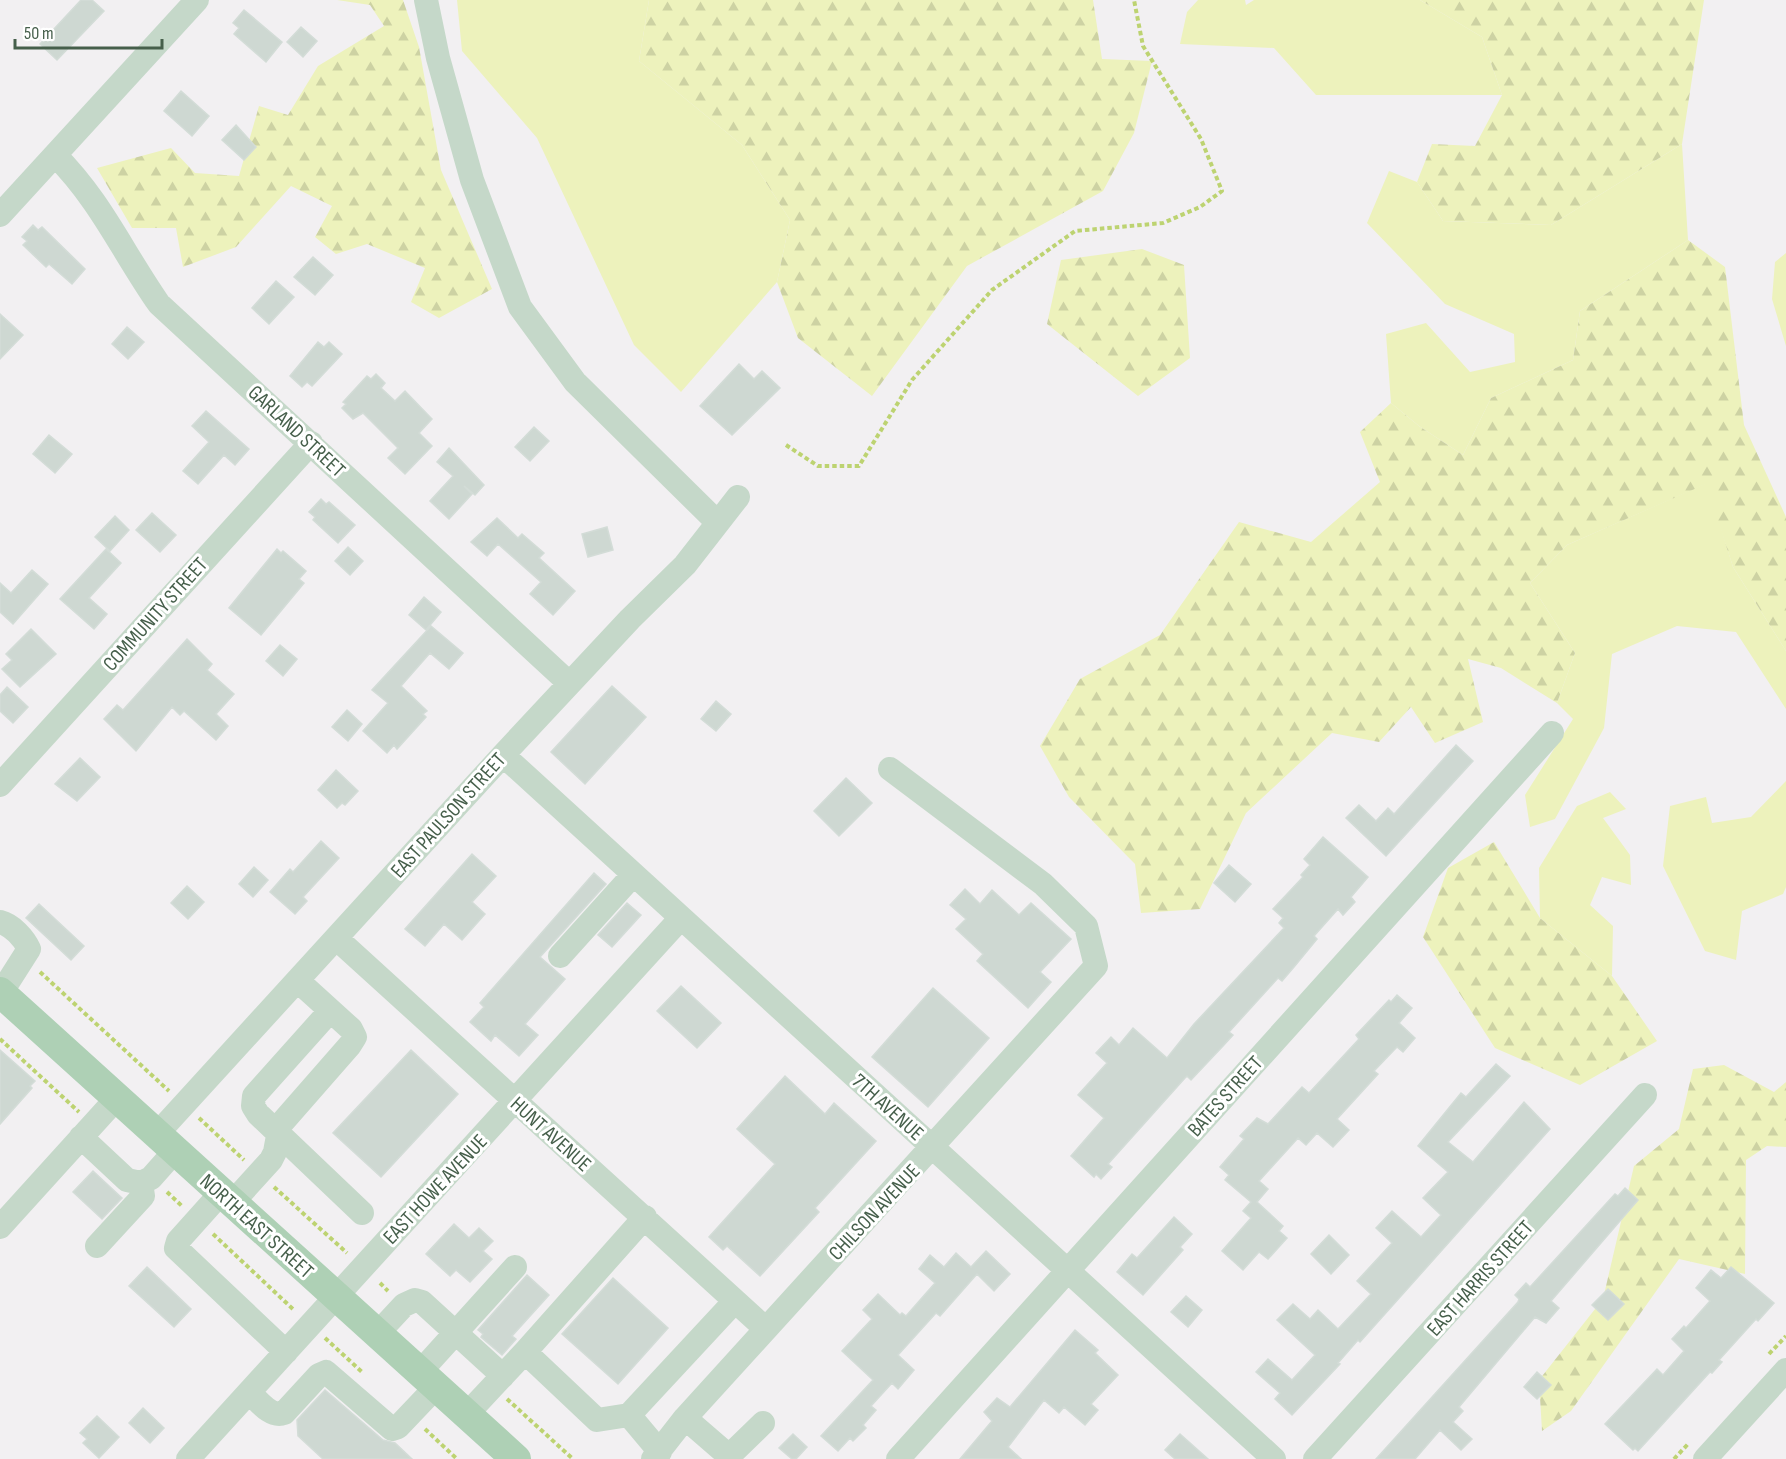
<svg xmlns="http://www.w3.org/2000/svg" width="1786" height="1459" font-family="'Sofia Sans Condensed',sans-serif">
<defs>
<pattern id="forest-firs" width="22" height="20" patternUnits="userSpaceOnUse" patternTransform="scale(1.5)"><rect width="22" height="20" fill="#edf2bc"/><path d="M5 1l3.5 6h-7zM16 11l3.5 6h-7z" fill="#cdd2a3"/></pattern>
</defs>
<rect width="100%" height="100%" fill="#f2f0f2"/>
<path fill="#edf2bc" d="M457,0H649L639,61L742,145L790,220L777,282L681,392L634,345L537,138L462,51Z
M1198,0H1245L1246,5L1254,0H1420L1482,37L1502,95H1316L1274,48L1180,44L1187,12Z
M1682,144L1688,240L1580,311L1573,360L1491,398L1463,455L1419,426L1391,403L1386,334L1426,323L1470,372L1515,362L1514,334L1445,304L1367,223L1389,171L1417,182L1443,221L1551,225Z
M1786,253V346L1772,299L1775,262Z
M1707,483L1733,567L1786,651V709L1736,632L1677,626L1612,654L1604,728L1555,819L1530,827L1525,795L1573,719L1557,703L1575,653L1530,583L1567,545Z
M1786,781V887L1783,894L1742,911L1736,960L1705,951L1663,866L1670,806L1706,797L1712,823L1751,817Z
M1610,792L1626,809L1603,818L1630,855L1631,885L1602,877L1590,905L1613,926L1612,976L1540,918L1539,868L1577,806Z"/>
<path fill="url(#forest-firs)" d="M337,0H403L419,47L441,170L492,289L439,318L411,302L425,268L367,244L336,254L315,237L332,206L291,186L236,247L183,267L176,228H132L97,168L171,148L195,173L239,176L259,106L288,115L318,66L384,26L370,5Z
M649,0H1093L1102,59L1152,61L1134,133L1103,191L967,266L872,396L798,338L777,282L790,220L742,145L639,61Z
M1420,0H1704L1682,144L1551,225L1443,221L1417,182L1432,144L1475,146L1502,95L1482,37Z
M1688,240L1725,267L1744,425L1786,517V651L1733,567L1706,484L1567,545L1530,583L1575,653L1557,703L1501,668L1468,659L1483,722L1435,743L1411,707L1379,742L1332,733L1246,813L1200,909L1141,913L1135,864L1069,797L1040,746L1080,679L1160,635L1239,522L1311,542L1380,482L1360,432L1391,403L1419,426L1463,455L1491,398L1573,360L1580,311Z
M1142,249L1184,265L1190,358L1138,396L1047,324L1061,260Z
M1494,842L1540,918L1612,976L1657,1041L1580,1085L1495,1048L1423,937L1448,868Z
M1724,1065L1774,1092L1786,1082V1147L1767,1146L1746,1160L1745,1274L1679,1259L1571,1411L1542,1431L1539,1380L1603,1299L1634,1166L1679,1129L1693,1069Z"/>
<path fill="#ced8d2" stroke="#d3dcd7" stroke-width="1.5" d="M81,0H92L104,11L57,60L40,44Z
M244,10L282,42L266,62L234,34L239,28L233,23Z
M301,27L317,41L303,57L287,42Z
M181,91L209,116L192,136L164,111Z
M236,125L256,147L244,160L222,140Z
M33,225L38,230L42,227L85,269L72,284L49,264L46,267L23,245L27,241L22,237Z
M313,257L333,275L315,295L294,277Z
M276,281L294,297L269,324L252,308Z
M0,314L23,335L0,359Z
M127,327L144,342L128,359L112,344Z
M318,342L324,347L329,342L342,354L312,386L307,382L302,387L290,376Z
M739,364L754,379L762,371L780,388L732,435L700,406Z
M376,374L385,383L381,388L395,401L405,391L432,419L419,433L432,446L405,474L388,458L398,448L363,413L353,419L342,408L346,404L343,402L367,376L371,379Z
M206,411L249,449L235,465L224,455L198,484L183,471L209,442L192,426Z
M534,427L549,441L530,461L515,447Z
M49,435L72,454L55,473L33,454Z
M449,448L484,485L475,495L464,486L472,494L449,519L430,501L453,476L437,462Z
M321,499L326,504L329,502L355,525L338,543L313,520L315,517L309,512Z
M152,513L176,535L160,552L136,530Z
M115,516L129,530L110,551L95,537Z
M497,518L518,538L522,534L544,553L539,558L575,591L553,615L530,594L541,582L498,544L487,556L471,542Z
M607,527L613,550L588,557L582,534Z
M348,547L363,561L350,575L335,561Z
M106,549L121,563L89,598L107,614L94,629L60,599Z
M277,549L281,553L283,551L306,571L299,579L304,583L261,635L229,608Z
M32,570L48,584L13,624L0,612V583L11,593Z
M424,597L441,612L426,630L409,615Z
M431,626L463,653L449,669L430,653L401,686L427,711L423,714L426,717L397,749L394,745L387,753L363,731L388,703L372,690Z
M31,629L56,654L20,687L2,669L12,660L6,654Z
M187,639L212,664L207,670L234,694L216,714L228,726L216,740L184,711L180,715L172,707L136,751L104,719L117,705L123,710Z
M280,645L297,659L283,676L266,661Z
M612,686L646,717L585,784L551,752Z
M7,687L28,707L13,723L0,711V695Z
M716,701L731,714L716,731L701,719Z
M347,710L362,724L348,741L332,727Z
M1456,745L1473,761L1386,856L1346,818L1359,805L1376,821L1388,808L1394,814L1396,812Z
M80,758L100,777L77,801L55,784Z
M336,770L358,791L345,805L342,803L337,808L318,790Z
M846,778L872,803L839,836L814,811Z
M1323,837L1368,877L1351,897L1355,902L1343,915L1338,909L1314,936L1317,939L1294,967L1282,981L1278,978L1229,1032L1233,1035L1223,1046L1191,1080L1187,1076L1185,1078L1108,1164L1112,1167L1101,1179L1096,1174L1094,1177L1071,1156L1104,1118L1078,1095L1107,1063L1096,1053L1111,1037L1119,1045L1133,1028L1167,1058L1194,1024L1284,928L1279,923L1283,918L1273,909L1303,877L1301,875L1310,865L1304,859Z
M321,841L339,858L303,897L307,901L295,914L270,892L290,869L293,872Z
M472,854L496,876L472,902L485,914L462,940L444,924L425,946L405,929Z
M1229,865L1251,884L1235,902L1214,883Z
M254,867L268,880L253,897L239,884Z
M594,873L606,884L540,957L565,979L525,1024L538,1035L519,1056L495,1035L491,1041L470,1022L484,1007L480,1003Z
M187,886L204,902L188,919L171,903Z
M965,889L980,904L992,890L1019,915L1031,903L1071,939L1040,972L1051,982L1028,1008L977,961L983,954L956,929L966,919L950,905Z
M627,903L641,915L612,947L598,935Z
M39,904L84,946L71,960L26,918Z
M681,986L721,1023L697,1048L657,1011Z
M933,988L989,1038L928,1107L872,1057Z
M1397,995L1412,1008L1399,1023L1415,1038L1403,1052L1397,1047L1374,1071L1378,1074L1337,1119L1349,1130L1333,1147L1317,1133L1306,1145L1298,1138L1259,1181L1268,1189L1257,1202L1283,1226L1279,1231L1287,1238L1268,1259L1259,1252L1243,1270L1222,1251L1251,1218L1243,1211L1251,1202L1225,1180L1229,1175L1220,1167L1244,1139L1240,1136L1257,1118L1268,1124L1302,1087L1309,1093L1359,1039L1356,1035L1389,1000L1391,1002Z
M0,1050L35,1081L30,1086L32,1088L0,1124Z
M411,1050L458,1094L381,1177L333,1133Z
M1496,1064L1510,1076L1448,1142L1473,1162L1524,1102L1550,1129L1360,1342L1358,1340L1338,1363L1340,1364L1292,1415L1275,1399L1280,1393L1256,1372L1268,1359L1292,1380L1315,1355L1277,1320L1293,1304L1310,1319L1318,1310L1338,1329L1371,1294L1357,1281L1392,1243L1376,1228L1392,1211L1421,1237L1441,1215L1423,1198L1448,1172L1418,1146L1461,1093L1466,1097Z
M785,1076L825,1114L834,1103L876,1141L815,1208L819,1212L760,1276L727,1246L723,1250L709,1237L775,1164L737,1129Z
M93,1171L122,1198L102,1219L73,1192Z
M1625,1188L1638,1200L1551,1301L1559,1308L1546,1323L1535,1317L1459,1407L1463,1411L1453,1422L1472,1439L1461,1450L1440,1430L1415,1459H1376L1518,1302L1519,1299L1515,1295L1526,1283L1530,1287L1615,1194L1618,1196Z
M1174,1217L1192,1234L1180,1247L1183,1250L1143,1295L1117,1272L1132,1254L1137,1258Z
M454,1224L469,1238L479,1228L493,1241L483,1251L492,1259L470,1282L456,1270L450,1276L426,1254Z
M1329,1235L1349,1255L1331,1274L1311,1254Z
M986,1251L1010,1274L994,1291L977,1274L940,1316L936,1313L898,1355L914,1370L898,1389L892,1383L871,1406L876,1410L863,1425L866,1428L853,1441L850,1438L838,1451L821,1436L873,1380L842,1351L872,1319L863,1310L878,1294L900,1315L902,1313L906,1316L935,1283L919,1269L930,1255L944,1267L956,1253L971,1267Z
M147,1267L191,1309L174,1327L129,1286Z
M1731,1267L1774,1303L1758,1321L1756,1319L1719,1360L1722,1362L1712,1373L1710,1372L1638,1451L1635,1448L1633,1450L1605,1424L1657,1369L1663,1375L1684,1351L1672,1339L1684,1326L1686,1328L1710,1301L1696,1288L1711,1270L1721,1278Z
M527,1275L549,1295L512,1336L516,1339L502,1355L481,1337L483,1334L478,1330Z
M613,1278L668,1328L618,1384L562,1334Z
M1608,1289L1624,1304L1608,1320L1592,1305Z
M1186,1296L1202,1310L1188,1327L1171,1312Z
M1075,1330L1098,1350L1095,1353L1118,1375L1091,1404L1098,1410L1085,1425L1064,1407L1059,1413L1044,1400L1008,1447L1021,1459H960L992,1421L984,1412L997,1398L1010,1407Z
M1537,1372L1551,1385L1537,1399L1524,1387Z
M325,1390L383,1440L395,1443L412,1459H323L298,1436L297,1420Z
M143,1408L164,1428L150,1443L129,1423Z
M97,1416L119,1437L99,1458L83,1443L87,1439L80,1433Z
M793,1434L807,1447L796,1459H792L779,1448Z
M1180,1434L1208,1459H1175L1165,1450Z"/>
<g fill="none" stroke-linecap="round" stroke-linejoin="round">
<path stroke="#bdd371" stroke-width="4" stroke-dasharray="4.5 3" stroke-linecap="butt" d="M786,445L818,466H859L912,380L992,290L1075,231L1163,223L1200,207L1222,191L1201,139L1143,46L1134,0
M40,972L169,1091
M0,1039L79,1112
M199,1118L244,1160
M274,1187L347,1253
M167,1192L183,1207
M213,1234L295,1311
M380,1283L388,1291
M325,1338L362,1372
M1769,1354L1786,1336
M507,1399L573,1459
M425,1429L457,1459
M1674,1459L1688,1444"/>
<path stroke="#c5d8c9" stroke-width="24" d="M426,0L438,58L472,180L520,307L575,382L717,522
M55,155C101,201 122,251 159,304L569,683
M0,215L197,0
M503,755L1274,1459
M0,785L311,443
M0,922C12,925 24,938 29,949L1,993
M336,938L766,1329
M560,956L633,875
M330,1011L254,1096L253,1106L258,1114L362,1213
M157,1134L503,755L630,619L685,565L738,497
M81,1137L127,1180L141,1183L151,1178L175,1151
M221,1193L178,1241L176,1248L286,1352
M232,1203L271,1160L275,1152L280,1125L350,1045L355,1037L351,1029L298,981
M0,1227L117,1098
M97,1246L143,1196L141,1183
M377,1334L404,1305L415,1300L422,1302L503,1376
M525,1352L645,1217
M420,1372L515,1267
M249,1392C258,1400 270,1418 284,1413L319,1375L326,1372L392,1429L398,1427L436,1387
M467,1414L525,1352L597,1420L629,1415L660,1452
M629,1415L735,1301
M685,1418L729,1456L763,1423
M188,1459L680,919
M653,1459L685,1418L1096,966L1086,926L1043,884L890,769
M898,1459L1552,733
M1315,1459L1645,1095
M1705,1459L1786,1370"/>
<path stroke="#aed0b5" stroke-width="30" d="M0,992L516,1459"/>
</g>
<g text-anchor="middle" stroke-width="6" stroke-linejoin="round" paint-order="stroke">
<g font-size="21" fill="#465f4b" stroke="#fff">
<text transform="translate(297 431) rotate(43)" y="7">GARLAND STREET</text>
<text transform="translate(155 614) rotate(-48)" y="7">COMMUNITY STREET</text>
<text transform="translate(448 815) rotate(-48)" y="7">EAST PAULSON STREET</text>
<text transform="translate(1225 1096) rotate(-48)" y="7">BATES STREET</text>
<text transform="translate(888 1107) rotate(42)" y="7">7TH AVENUE</text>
<text transform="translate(551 1134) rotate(42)" y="7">HUNT AVENUE</text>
<text transform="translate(435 1189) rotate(-47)" y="7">EAST HOWE AVENUE</text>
<text transform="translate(874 1212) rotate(-47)" y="7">CHILSON AVENUE</text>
<text transform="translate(257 1226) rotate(42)" y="7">NORTH EAST STREET</text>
<text transform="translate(1480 1278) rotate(-48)" y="7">EAST HARRIS STREET</text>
</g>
</g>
<path d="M15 39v9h147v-9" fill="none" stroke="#465f4b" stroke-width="3"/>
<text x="24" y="39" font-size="18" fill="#465f4b" stroke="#ffffff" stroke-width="4.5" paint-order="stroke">50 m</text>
</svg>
